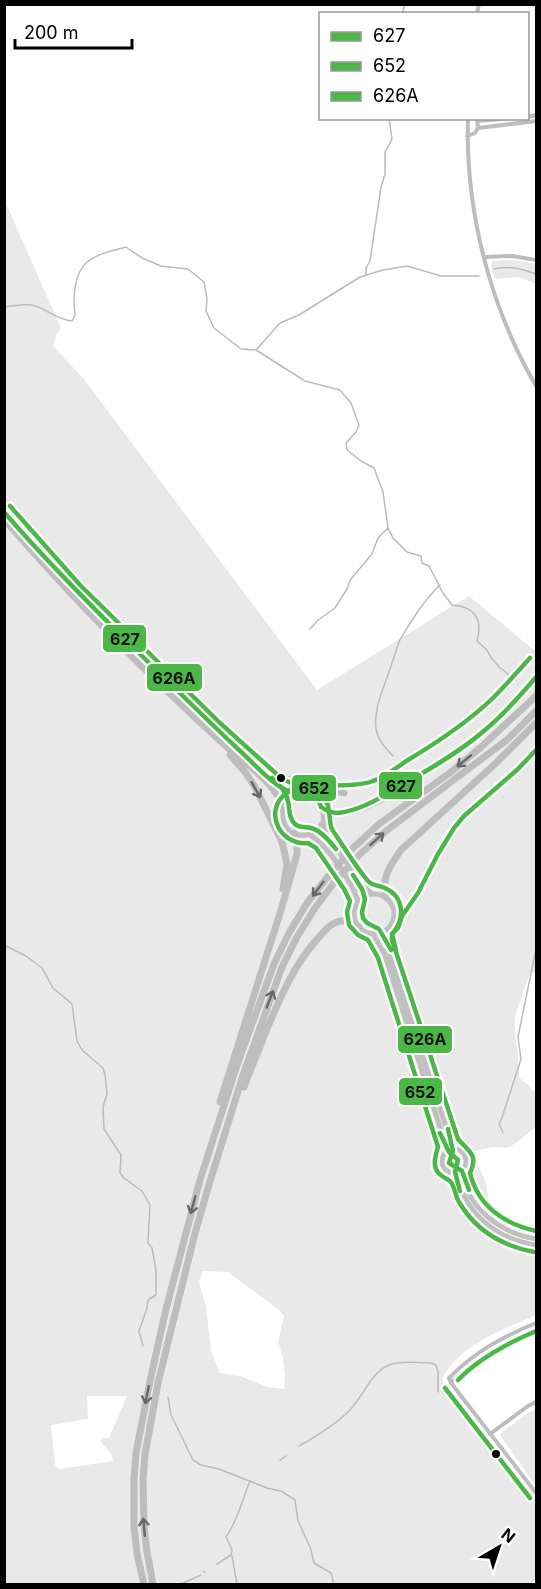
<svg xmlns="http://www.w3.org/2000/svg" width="541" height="1589" font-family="Inter,sans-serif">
<rect width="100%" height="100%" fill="#fff"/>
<path fill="#e9e9e9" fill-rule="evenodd" d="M4,199L61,328L56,335L53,346L83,378L317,690L469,596L536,652V972L530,973L515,1016V1034L518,1055L519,1077L536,1093V1126C531,1131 515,1145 509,1147C505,1148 499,1147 494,1147C475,1150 463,1159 454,1135L440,1139L442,1149L440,1153L439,1163L441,1169L452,1179L456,1192L475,1221L490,1234L513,1246L536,1250V1315C503,1330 460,1344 442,1379L444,1384L536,1503V1584H5ZM203,1271L228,1272L278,1309L284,1316L278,1342L283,1358L285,1375L284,1389L268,1387L240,1376L220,1373L211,1351L206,1307L199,1282ZM87,1396H127L109,1438H104L100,1441L112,1455L113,1461L59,1469L55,1465L51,1425L88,1419Z
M507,260L522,261L536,264V284L519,277L495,279C493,273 489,266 493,261Z
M474,1160C481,1169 485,1178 487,1190C488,1194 488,1200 489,1204C495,1220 521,1229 536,1231V1235C523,1233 511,1229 500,1222C488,1214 464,1187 466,1172C467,1167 471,1163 474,1160Z
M536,1407V1486C524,1470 513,1453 501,1437L500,1434L529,1412L535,1410L534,1408Z"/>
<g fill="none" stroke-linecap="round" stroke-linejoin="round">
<path stroke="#bbb" stroke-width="1.5" d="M402,14L405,4
M494,269C508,265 523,269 536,274
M366,275V268L370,261L381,187L385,174V152L392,139L389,118
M4,307C14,306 26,303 35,306C48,310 58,320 72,321C77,315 74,311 74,303C74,262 89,256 126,247L142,258L161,266L188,269L204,282L207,299L206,311L214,328L241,349L255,350
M257,349L280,323L299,315L360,277L383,270L407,266L441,276H479
M256,350L305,381L340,390L351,403L359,425L356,432L346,443L347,450L361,461L374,468L383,492L388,528L393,538L407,552L421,556L422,563L429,566L443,593L452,605C475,606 483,620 477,641L487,650L490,656L499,667L507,673L513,682
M310,629L318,620L335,608L347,589L350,580L372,554L378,538L388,528
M393,756C386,748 377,740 376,728C373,706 387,681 393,660C396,653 397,644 401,638C412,620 424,600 440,585
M4,945L26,956L42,968L53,988L72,1004L77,1041L82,1050L103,1068L105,1075L107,1094L103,1107L104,1129L121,1155L120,1173L124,1178L142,1191L150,1205L148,1243L152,1248L156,1270V1295L148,1300L147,1308L139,1331L143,1346
M503,1133L499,1124L502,1118L521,1059L518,1037L536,949
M168,1397L171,1415L193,1460L201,1465L219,1469L267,1488L281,1491L295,1500L298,1521L310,1547L314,1563L331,1573L334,1584
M299,1446C315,1437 336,1424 349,1411C364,1396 369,1374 389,1365C399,1360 419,1363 431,1363L436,1365L438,1372V1392
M280,1460L286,1456
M232,1556L237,1584
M217,1564L231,1555L232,1550L226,1537C238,1520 242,1500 250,1481
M204,1572H205
M181,1584L201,1575"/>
<path stroke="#bdbdbd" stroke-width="4" d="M477,14L479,4
M528,117L536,115
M468,118C465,210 490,307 536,386
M478,121L513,118
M478,128L536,121
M467,136L475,133L478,128L477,119
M484,257L512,256L536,260
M451,1383L536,1493
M451,1383L449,1378C476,1351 502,1337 536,1323
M451,1383C476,1358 505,1342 536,1328
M490,1434L528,1406L536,1402"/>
<path stroke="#c0c0c0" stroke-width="5" d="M323,822C318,830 310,837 299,835C272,830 282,787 308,795C313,796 317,799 320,803C326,813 321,825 327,835L364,887L371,893
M310,835C328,846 351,880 358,901
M354 914a20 20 0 1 1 40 0a20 20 0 1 1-40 0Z
M384,931L385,942L451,1142L455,1148
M373,934L385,955L446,1146V1151
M442 1161a12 12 0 1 1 24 0a12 12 0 1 1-24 0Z
M462,1171C467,1209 501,1233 536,1239
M454,1174C459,1180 460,1189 464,1196C479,1224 505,1240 536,1245"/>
<path stroke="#bdbdbd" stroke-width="7" d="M4,511C65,584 134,651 202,716C217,730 231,743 246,756C262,771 277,786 297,795
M4,519C74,600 150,677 229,749C246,764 278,785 283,809
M230,755L245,772L255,787L282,842L287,864L283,889
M262,766C287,785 315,785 344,793
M321,807C326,810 329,812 334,813C364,815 400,788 425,772C446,759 467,746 485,730C503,713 521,696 536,677
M385,896C382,876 390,866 401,850L496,763L536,723
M244,1087C250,1070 258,1053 264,1036C279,1000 293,965 320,936C325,930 330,924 337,922C345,919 352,923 359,927
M220,1102L281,910L297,854V844L294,833
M144,1584L137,1554L134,1526V1479L136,1453L150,1381L166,1309L200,1180L237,1065L274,964L289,933L307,903L330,874L352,849L379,824L451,772L480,748L536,696
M153,1584L147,1552L144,1526L143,1480L145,1454L158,1383L195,1233L208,1188L243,1075L282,967L297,937L315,908L336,880L359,855L386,831L508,739L536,711"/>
<g stroke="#fff" stroke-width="9">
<path id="bus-1" d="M4,512C48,563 95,610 143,657C175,688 206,719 238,749C255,764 273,787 295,794C306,798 316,791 321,807C327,811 331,813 338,813C364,810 386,794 409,781C435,766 462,750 485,730C504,714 520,696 536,677"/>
</g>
<g stroke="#fff" stroke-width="9">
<path id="bus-2" d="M530,658C518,671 506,685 493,698C468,722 438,742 408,760C397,767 385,777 373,781C358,787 344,784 328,786C323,786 319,788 314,788C303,788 294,785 285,794C263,813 281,846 308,843L316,848L344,889L350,901L347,912L349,925L358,935L368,940L378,958L438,1147C435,1157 431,1169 442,1176C443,1177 449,1180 450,1181C455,1186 455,1196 459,1202C476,1231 503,1246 534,1252
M396,950L392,934L398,928L402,916L418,893L438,854L454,828L464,816L518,769L536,750
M440,1133L449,1152L458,1160L455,1172L460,1191
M458,1380C479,1358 508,1343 536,1331
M445,1388L530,1498"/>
</g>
<g stroke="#fff" stroke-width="9">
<path id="bus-3" d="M10,506L80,585L219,722L281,778L299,787H309L321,793L328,805L331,827L333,831C345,848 355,866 368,881C373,886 378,885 385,888C405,897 405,920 392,934V940L458,1139C468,1151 479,1154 470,1173C478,1206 504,1224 536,1231
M272,778C279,784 286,791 288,801C290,808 288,817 294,823C299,829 305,826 311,828C321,830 330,842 336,849
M353,875L362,889L365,899L362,912L363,918L367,923L379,929L391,950
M448,1129L453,1151L449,1163L462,1171L469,1190"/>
</g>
<use href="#bus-1" stroke="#4ab747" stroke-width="4.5"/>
<use href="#bus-2" stroke="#4ab747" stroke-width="4.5"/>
<use href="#bus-3" stroke="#4ab747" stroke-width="4.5"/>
</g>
<defs><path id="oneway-shaft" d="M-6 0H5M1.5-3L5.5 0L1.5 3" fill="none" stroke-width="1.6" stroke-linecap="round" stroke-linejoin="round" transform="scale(1.5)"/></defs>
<g stroke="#686868">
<use href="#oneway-shaft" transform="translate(464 761) rotate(141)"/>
<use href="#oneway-shaft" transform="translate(256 790) rotate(61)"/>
<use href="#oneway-shaft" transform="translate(377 839) rotate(-42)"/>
<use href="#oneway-shaft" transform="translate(318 889) rotate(127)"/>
<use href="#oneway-shaft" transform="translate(270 999) rotate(-69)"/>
<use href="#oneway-shaft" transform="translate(193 1205) rotate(105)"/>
<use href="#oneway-shaft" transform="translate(147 1395) rotate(101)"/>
<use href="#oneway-shaft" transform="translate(144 1527) rotate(-95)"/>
</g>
<g fill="#000" stroke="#fff" stroke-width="2">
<circle cx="281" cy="778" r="5"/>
<circle cx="496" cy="1454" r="5"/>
</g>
<g stroke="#fff" stroke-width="2">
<rect x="102" y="624" width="45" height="29" rx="6" fill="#4ab747"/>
<rect x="146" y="663" width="57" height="29" rx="6" fill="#4ab747"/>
<rect x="378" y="771" width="45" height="29" rx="6" fill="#4ab747"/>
<rect x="291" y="774" width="46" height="28" rx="6" fill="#4ab747"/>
<rect x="397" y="1025" width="56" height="29" rx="6" fill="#4ab747"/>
<rect x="398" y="1077" width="45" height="29" rx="6" fill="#4ab747"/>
</g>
<g font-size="16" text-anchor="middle" font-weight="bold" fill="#111">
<text x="125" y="645">627</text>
<text x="174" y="684">626A</text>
<text x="401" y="792">627</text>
<text x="314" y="794">652</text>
<text x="425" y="1045">626A</text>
<text x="420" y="1098">652</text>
</g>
<rect width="541" height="1589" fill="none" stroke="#000000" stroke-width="12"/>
<rect x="319" y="12" width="210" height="108" fill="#ffffff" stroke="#999999" stroke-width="1.5"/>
<rect x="331" y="32" width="30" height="9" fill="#4ab747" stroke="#999999" stroke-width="1.5"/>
<text x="373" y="42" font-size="18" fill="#000000">627</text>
<rect x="331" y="62" width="30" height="9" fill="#4ab747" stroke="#999999" stroke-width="1.5"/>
<text x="373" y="72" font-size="18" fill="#000000">652</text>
<rect x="331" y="92" width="30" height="9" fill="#4ab747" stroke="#999999" stroke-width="1.5"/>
<text x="373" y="102" font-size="18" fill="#000000">626A</text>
<g transform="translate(499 1547) rotate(39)" stroke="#ffffff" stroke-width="4.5" paint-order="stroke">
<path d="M0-4.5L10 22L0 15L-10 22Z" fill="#000000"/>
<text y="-9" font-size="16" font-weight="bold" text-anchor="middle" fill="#000000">N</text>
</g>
<path d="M15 39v9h117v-9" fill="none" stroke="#000000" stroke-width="3"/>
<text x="24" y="39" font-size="18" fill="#000000" stroke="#ffffff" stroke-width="4.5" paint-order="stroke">200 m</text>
</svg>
